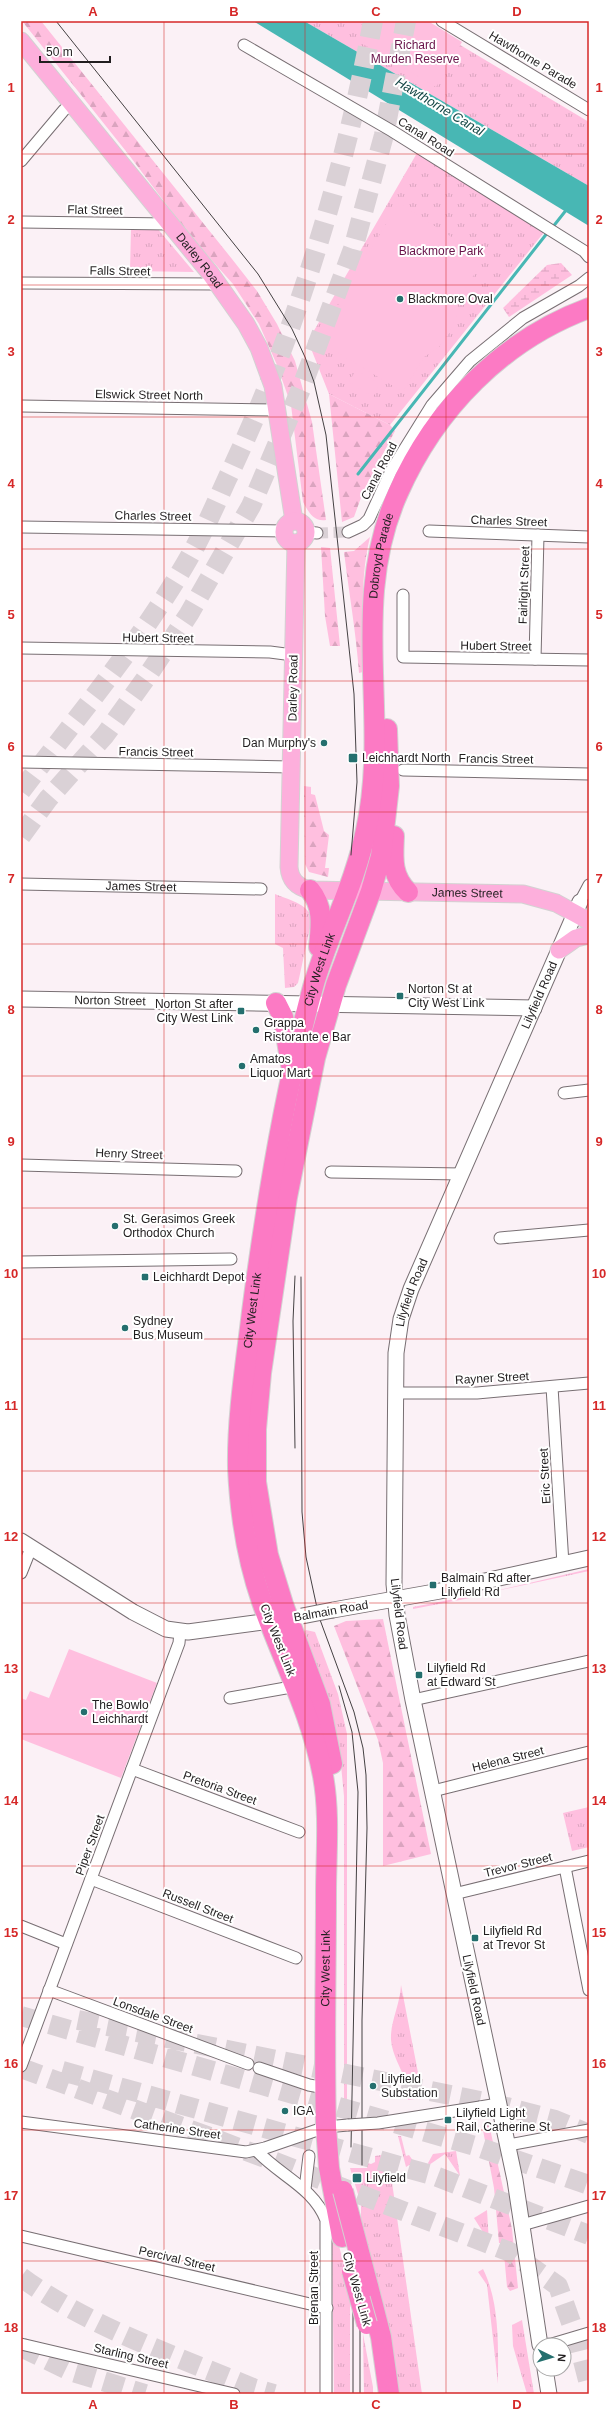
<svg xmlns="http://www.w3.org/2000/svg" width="610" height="2415" font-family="Helvetica,sans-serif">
<defs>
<pattern id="grass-tufts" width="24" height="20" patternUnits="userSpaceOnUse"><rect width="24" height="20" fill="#ffbfdf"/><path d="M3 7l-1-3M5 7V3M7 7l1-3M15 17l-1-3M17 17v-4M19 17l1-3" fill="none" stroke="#daa4bf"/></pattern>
<pattern id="forest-firs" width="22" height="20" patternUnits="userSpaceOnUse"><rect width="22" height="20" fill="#ffbfdf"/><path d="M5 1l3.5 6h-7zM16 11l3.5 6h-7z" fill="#daa4bf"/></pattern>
<pattern id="wetland-marsh" width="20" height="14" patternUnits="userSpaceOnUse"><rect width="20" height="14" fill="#ffbfdf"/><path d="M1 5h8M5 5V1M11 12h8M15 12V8" fill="none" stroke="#daa4bf"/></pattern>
</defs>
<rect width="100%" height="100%" fill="#fbf1f6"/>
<path fill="url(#grass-tufts)" d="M304,21H420L589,122V186Z
M417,153L545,231L390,425L329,394L308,341Z
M131,228H157L194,272L130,271Z
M275,894C287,899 309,904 312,919L298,983L294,987L285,988L283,948L275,944Z
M589,1569V1571L482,1594Z
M480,1594L470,1598L413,1609V1607Z
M306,1630L315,1632L338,1694L347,1734V2112L344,2113V1796L340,1755L302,1635Z
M589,1807V1847L572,1851L563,1813Z
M401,1985L420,2083L421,2098L408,2100C410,2078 393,2062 391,2040C390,2022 400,2005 401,1985Z
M398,2136H401L406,2156L409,2155L414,2162L406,2167Z
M456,2151L460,2176L445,2154L429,2165L428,2163L433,2154Z
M388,2154L422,2394H397L361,2225V2204L350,2168H367V2160L368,2163L371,2164L375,2162V2156Z
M487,2210L489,2243L486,2245L485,2242L488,2240L474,2218Z
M332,2238L339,2246L350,2287V2394H334Z
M483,2269C500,2303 498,2346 498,2384L487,2285L478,2272Z
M522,2320L534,2394H527L513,2346L512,2325Z
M363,2334L373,2387V2394H364Z"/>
<path fill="url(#forest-firs)" d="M22,21H41L232,259L257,291L277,324L295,361L312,422L326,520C313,522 308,511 303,502L291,405L277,365L259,324L233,284L190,236L129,155Z
M329,394L390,425L395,431L363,492L354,517L342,522Z
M370,537C359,581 364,627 363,672L359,673C356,632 349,593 344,552L354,551Z
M321,547L330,548L340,646H330L325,616Z
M304,786L311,787V794L315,795L324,831L329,835L325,868H329L328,877L309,872L305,864Z
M383,1619L431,1854L383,1866V1763L378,1740L334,1626L346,1621Z
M489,2124L512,2229L518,2288L510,2291L507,2287L503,2243H499L494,2188L482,2125Z"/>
<path fill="url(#wetland-marsh)" d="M561,263L572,275L509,317L503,308L547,265Z"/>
<path fill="#ffbfdf" d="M378,21H428L462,42L436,87L363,44Z
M399,203L484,258L458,301L457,314L450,332L439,347L424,357L403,392L317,340L340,302L347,275L358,261L369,252Z
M356,370L380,384L373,397L349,382Z
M69,1649L157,1683L121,1778L21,1739V1698L26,1700L30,1691L49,1698Z"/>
<path fill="#48b7b4" d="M253,21H304L589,186V226Z"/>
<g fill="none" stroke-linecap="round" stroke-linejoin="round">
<path stroke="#48b7b4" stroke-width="3" d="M552,228L567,209
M358,474L548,232"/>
<path stroke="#dad1d6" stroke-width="11" stroke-dasharray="11 5.5" stroke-linecap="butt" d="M317,533L348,532"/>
<path stroke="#dad1d6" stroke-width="20" stroke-dasharray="20 10" stroke-linecap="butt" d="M21,791C80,713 149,632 196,545C207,524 217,501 227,479C296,334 343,179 373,21
M21,836L48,799L105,735L146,678L189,614L251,506L301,389L353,249L384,135L406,21
M21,2016L475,2146L589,2185
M78,2020L495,2104L555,2120L589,2134
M21,2068L218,2140L510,2252L558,2286L579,2345L589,2384
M62,2071L435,2176L589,2235
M21,2277C87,2326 178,2357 253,2388L274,2394
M21,2347L70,2371L145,2394"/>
<g stroke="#786f73" stroke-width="13">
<g id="street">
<path d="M442,21L589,110"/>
<path d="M244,45L392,131L584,251L589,257"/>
<path d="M21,161L64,110L73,103"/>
<path d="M21,222L169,224"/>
<path d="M21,283L218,284"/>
<path d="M21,406L277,410"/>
<path d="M21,527L285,531"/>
<path d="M429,531L589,537"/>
<path d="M306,532L317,533"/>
<path d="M348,532L363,525L369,519L391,471L432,405L470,361L523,318L579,286L589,278"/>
<path d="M403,595V657L589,660"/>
<path d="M21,648L270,652L293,655"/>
<path d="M535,659L538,535"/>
<path d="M21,762L291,767"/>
<path d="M403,770L589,774"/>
<path id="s1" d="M21,884L261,889"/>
<path d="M580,902L589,885"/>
<path d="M564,1093L589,1090"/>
<path d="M21,1165L236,1171"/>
<path d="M331,1172L462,1174"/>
<path d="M500,1238L589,1230"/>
<path d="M21,1262L231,1259"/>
<path d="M552,1387L563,1564"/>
<path d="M396,1393H477L589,1383"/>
<path d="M21,1573L31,1548"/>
<path d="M230,1698L297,1686"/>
<path d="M413,1700L589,1661"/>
<path d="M132,1769L299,1832"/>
<path d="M433,1791L589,1752"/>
<path d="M565,1867L589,1990"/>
<path d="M91,1879L296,1958"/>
<path d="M454,1894L589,1861"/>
<path d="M21,1926L66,1944"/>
<path d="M49,1990L248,2064"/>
<path d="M21,2066L179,1643L180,1632"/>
<path d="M259,2068L309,2085L325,2088"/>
<path d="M480,2107L498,2104"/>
<path d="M21,2122L246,2152L265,2148L326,2127L348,2125"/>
<path d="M508,2145L589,2130"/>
<path d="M257,2151C280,2176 313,2187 326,2220V2394"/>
<path d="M305,2189L309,2156"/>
<path d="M522,2225L589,2206"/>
<path d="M21,2236L327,2308"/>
<path d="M21,2344L234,2394"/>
<path d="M540,2345L552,2344L589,2333"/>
</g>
</g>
<g stroke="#786f73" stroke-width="17">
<g id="secondary">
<path id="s2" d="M21,999L534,1008"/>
<path d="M21,1541L133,1612L166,1629L188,1632L278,1620"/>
<path d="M333,1610L440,1591L589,1558"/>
<path id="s3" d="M540,2345L515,2180L413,1700L397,1615L394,1584L396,1353L401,1319L411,1289L580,902"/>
<path d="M545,2369L549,2394"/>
</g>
</g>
<g stroke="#d3d2d2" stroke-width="19">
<g id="primary">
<path id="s4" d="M21,41L210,273L246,324L259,348L273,386L294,521"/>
<circle cx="295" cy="532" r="11"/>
<path id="s5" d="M296,543L289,867C290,880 297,887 310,890L523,894L556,903L589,921"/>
<path d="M559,950L576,938L589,935"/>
</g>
</g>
<g stroke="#d3d2d2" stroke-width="22">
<g id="highway">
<path d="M394,836C393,858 391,876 408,892"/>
<path d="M310,890C324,907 321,926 319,947"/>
<path d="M276,1003L283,1017L291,1065"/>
<path d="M332,1764L320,1704L283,1604L268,1555L256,1482V1429L261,1373L287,1197L315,1058L336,985L371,891L381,856L389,786L387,729"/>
<path id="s6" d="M342,2237L329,2168L326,2127C324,2049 326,1971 326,1893C326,1855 330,1814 323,1776C311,1712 283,1662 262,1602C247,1559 240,1513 238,1468C237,1416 246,1363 252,1312C266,1204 284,1092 313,987C328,934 355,884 366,830C391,717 348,604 398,493C435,409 502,340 589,308"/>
<path d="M368,2286L381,2337L389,2394"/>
</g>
</g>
<use href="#street" stroke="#fff" stroke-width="11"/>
<use href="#secondary" stroke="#fff" stroke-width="15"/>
<use href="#primary" stroke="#fdafdc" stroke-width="17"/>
<use href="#highway" stroke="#fc7ac4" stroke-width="20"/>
<path stroke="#454143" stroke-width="1" d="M56,21L258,274L292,329L305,357L314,382L326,435L354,694L357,782L351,855
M295,1276L293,1321L295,1448
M301,1277L302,1512L306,1557L319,1617L354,1712L363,1748L366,1775L367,1828L362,2020V2165
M339,1686L352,1732L358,1792L351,2147
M353,2296V2394
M360,2394V2321"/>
<g stroke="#786f73" stroke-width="13" stroke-linecap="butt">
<path id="street-bridge" d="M348,2125L378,2123L480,2107"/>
</g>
<g stroke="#786f73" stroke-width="17" stroke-linecap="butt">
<path id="secondary-bridge" d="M302,1616L333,1610"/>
</g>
<g stroke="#d3d2d2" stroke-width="22" stroke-linecap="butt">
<path id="highway-bridge" d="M343,2191L368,2286
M352,2271L367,2324"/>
</g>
<use href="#street-bridge" stroke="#fff" stroke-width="11"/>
<use href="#secondary-bridge" stroke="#fff" stroke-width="15"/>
<use href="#highway-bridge" stroke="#fc7ac4" stroke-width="20"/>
</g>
<path fill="none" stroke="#d62828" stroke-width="1" stroke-opacity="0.55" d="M164,21V2394M305,21V2394M446,21V2394M21,154H589M21,285H589M21,417H589M21,549H589M21,681H589M21,812H589M21,944H589M21,1076H589M21,1208H589M21,1339H589M21,1471H589M21,1603H589M21,1734H589M21,1866H589M21,1998H589M21,2130H589M21,2261H589"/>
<g fill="#246f6e" stroke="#fff" stroke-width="1.5">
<circle cx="400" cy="299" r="4"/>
<circle cx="324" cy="743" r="4"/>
<rect x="348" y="753" width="10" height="10" rx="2"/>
<rect x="396" y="992" width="8" height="8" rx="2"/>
<rect x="237" y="1007" width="8" height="8" rx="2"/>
<circle cx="256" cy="1030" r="4"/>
<circle cx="242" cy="1066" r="4"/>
<circle cx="115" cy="1226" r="4"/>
<rect x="141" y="1273" width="8" height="8" rx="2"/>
<circle cx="125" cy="1328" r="4"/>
<rect x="429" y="1581" width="8" height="8" rx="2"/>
<rect x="415" y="1671" width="8" height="8" rx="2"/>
<circle cx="84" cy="1712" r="4"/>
<rect x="471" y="1934" width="8" height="8" rx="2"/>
<circle cx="373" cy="2086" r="4"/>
<circle cx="285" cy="2111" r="4"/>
<rect x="444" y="2116" width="8" height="8" rx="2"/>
<rect x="352" y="2173" width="10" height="10" rx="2"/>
</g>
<g text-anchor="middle" stroke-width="4" stroke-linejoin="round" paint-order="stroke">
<g font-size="12" fill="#681349" stroke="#fff">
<text x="415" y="49">Richard<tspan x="415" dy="14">Murden Reserve</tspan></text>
<text x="441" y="255">Blackmore Park</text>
</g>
<g font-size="12" fill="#211e1f" stroke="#fff">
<text transform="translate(533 60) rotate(31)" y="4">Hawthorne Parade</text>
<text transform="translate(426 137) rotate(32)" y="4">Canal Road</text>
<text transform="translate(95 210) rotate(1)" y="4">Flat Street</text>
<text dy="4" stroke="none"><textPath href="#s4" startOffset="283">Darley Road</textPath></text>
<text transform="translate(120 271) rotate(1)" y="4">Falls Street</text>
<text transform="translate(149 395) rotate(1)" y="4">Elswick Street North</text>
<text transform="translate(379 471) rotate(-62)" y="4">Canal Road</text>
<text transform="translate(153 516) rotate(1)" y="4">Charles Street</text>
<text transform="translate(509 521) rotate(2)" y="4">Charles Street</text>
<text dy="4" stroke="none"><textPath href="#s6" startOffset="1713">Dobroyd Parade</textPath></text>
<text transform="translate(524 585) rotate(-88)" y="4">Fairlight Street</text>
<text transform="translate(158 638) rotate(1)" y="4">Hubert Street</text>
<text transform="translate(496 646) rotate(1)" y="4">Hubert Street</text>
<text transform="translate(293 688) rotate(-89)" y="4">Darley Road</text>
<text transform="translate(156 752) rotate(1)" y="4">Francis Street</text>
<text transform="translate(496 759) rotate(1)" y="4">Francis Street</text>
<text dy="4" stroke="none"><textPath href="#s1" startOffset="120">James Street</textPath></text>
<text dy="4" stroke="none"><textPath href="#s5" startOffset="515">James Street</textPath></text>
<text dy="4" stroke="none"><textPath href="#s6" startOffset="1290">City West Link</textPath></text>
<text dy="4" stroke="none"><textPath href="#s3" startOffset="1393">Lilyfield Road</textPath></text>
<text dy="4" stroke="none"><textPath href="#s2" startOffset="89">Norton Street</textPath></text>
<text transform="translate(129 1154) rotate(2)" y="4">Henry Street</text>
<text dy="4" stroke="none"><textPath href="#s3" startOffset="1069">Lilyfield Road</textPath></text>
<text dy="4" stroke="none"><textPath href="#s6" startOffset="942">City West Link</textPath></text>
<text transform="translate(492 1378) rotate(-3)" y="4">Rayner Street</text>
<text transform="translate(545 1476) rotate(-93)" y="4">Eric Street</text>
<text transform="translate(331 1611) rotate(-10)" y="4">Balmain Road</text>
<text transform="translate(399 1614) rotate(83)" y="4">Lilyfield Road</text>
<text transform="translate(278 1640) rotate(68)" y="4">City West Link</text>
<text transform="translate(508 1759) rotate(-14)" y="4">Helena Street</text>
<text transform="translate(220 1788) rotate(20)" y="4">Pretoria Street</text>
<text transform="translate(90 1845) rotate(-70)" y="4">Piper Street</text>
<text transform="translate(518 1865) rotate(-14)" y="4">Trevor Street</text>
<text transform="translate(198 1906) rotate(21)" y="4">Russell Street</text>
<text dy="4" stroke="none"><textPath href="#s6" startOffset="270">City West Link</textPath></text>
<text transform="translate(474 1990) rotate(78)" y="4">Lilyfield Road</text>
<text transform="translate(153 2015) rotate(20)" y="4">Lonsdale Street</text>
<text transform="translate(177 2129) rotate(8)" y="4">Catherine Street</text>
<text transform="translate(177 2259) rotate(13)" y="4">Percival Street</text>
<text transform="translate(314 2288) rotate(-90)" y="4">Brenan Street</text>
<text transform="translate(357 2289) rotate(74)" y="4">City West Link</text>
<text transform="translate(131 2356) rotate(13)" y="4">Starling Street</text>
</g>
<g font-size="12" fill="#211e1f" stroke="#fff" text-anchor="start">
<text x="408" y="303">Blackmore Oval</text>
<text x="316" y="747" text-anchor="end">Dan Murphy's</text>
<text x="362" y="762">Leichhardt North</text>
<text x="408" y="993">Norton St at<tspan x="408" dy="14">City West Link</tspan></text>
<text x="233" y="1008" text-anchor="end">Norton St after<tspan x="233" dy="14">City West Link</tspan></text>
<text x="264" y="1027">Grappa<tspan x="264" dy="14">Ristorante e Bar</tspan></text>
<text x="250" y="1063">Amatos<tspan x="250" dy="14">Liquor Mart</tspan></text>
<text x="123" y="1223">St. Gerasimos Greek<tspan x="123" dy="14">Orthodox Church</tspan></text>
<text x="153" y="1281">Leichhardt Depot</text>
<text x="133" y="1325">Sydney<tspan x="133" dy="14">Bus Museum</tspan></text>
<text x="441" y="1582">Balmain Rd after<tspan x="441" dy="14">Lilyfield Rd</tspan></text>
<text x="427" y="1672">Lilyfield Rd<tspan x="427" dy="14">at Edward St</tspan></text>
<text x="92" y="1709">The Bowlo<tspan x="92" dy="14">Leichhardt</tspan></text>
<text x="483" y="1935">Lilyfield Rd<tspan x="483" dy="14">at Trevor St</tspan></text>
<text x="381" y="2083">Lilyfield<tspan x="381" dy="14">Substation</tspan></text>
<text x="293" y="2115">IGA</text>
<text x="456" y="2117">Lilyfield Light<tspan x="456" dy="14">Rail, Catherine St</tspan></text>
<text x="366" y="2182">Lilyfield</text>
</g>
<g font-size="13" font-style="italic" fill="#144645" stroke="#fff">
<text transform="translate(440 106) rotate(31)" y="5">Hawthorne Canal</text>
</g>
</g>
<rect width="610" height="2415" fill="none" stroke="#ffffff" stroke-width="44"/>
<g transform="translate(552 2357) rotate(95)"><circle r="19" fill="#ffffff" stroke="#a6a5a5"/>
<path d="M0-3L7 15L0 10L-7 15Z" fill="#246f6e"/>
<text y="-6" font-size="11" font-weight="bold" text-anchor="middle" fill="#211e1f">N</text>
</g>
<path d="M40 56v6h70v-6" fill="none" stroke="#211e1f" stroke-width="2"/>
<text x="46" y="56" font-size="12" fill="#211e1f" stroke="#ffffff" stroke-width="3" paint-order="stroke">50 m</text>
<rect x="22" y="22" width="566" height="2371" fill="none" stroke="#d62828" stroke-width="1.5"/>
<g font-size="13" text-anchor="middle" font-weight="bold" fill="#d62828">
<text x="93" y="16">A</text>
<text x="234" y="16">B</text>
<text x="376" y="16">C</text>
<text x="517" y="16">D</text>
<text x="11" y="92">1</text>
<text x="599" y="92">1</text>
<text x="11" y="224">2</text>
<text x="599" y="224">2</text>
<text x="11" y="356">3</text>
<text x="599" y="356">3</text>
<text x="11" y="488">4</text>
<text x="599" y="488">4</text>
<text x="11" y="619">5</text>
<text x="599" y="619">5</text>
<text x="11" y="751">6</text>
<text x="599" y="751">6</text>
<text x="11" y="883">7</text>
<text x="599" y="883">7</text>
<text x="11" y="1014">8</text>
<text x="599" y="1014">8</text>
<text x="11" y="1146">9</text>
<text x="599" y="1146">9</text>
<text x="11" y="1278">10</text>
<text x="599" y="1278">10</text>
<text x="11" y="1410">11</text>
<text x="599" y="1410">11</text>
<text x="11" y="1541">12</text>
<text x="599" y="1541">12</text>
<text x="11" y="1673">13</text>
<text x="599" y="1673">13</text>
<text x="11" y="1805">14</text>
<text x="599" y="1805">14</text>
<text x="11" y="1937">15</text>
<text x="599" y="1937">15</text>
<text x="11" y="2068">16</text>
<text x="599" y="2068">16</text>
<text x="11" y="2200">17</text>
<text x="599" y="2200">17</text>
<text x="11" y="2332">18</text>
<text x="599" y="2332">18</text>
<text x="93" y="2409">A</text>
<text x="234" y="2409">B</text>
<text x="376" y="2409">C</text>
<text x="517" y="2409">D</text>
</g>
</svg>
